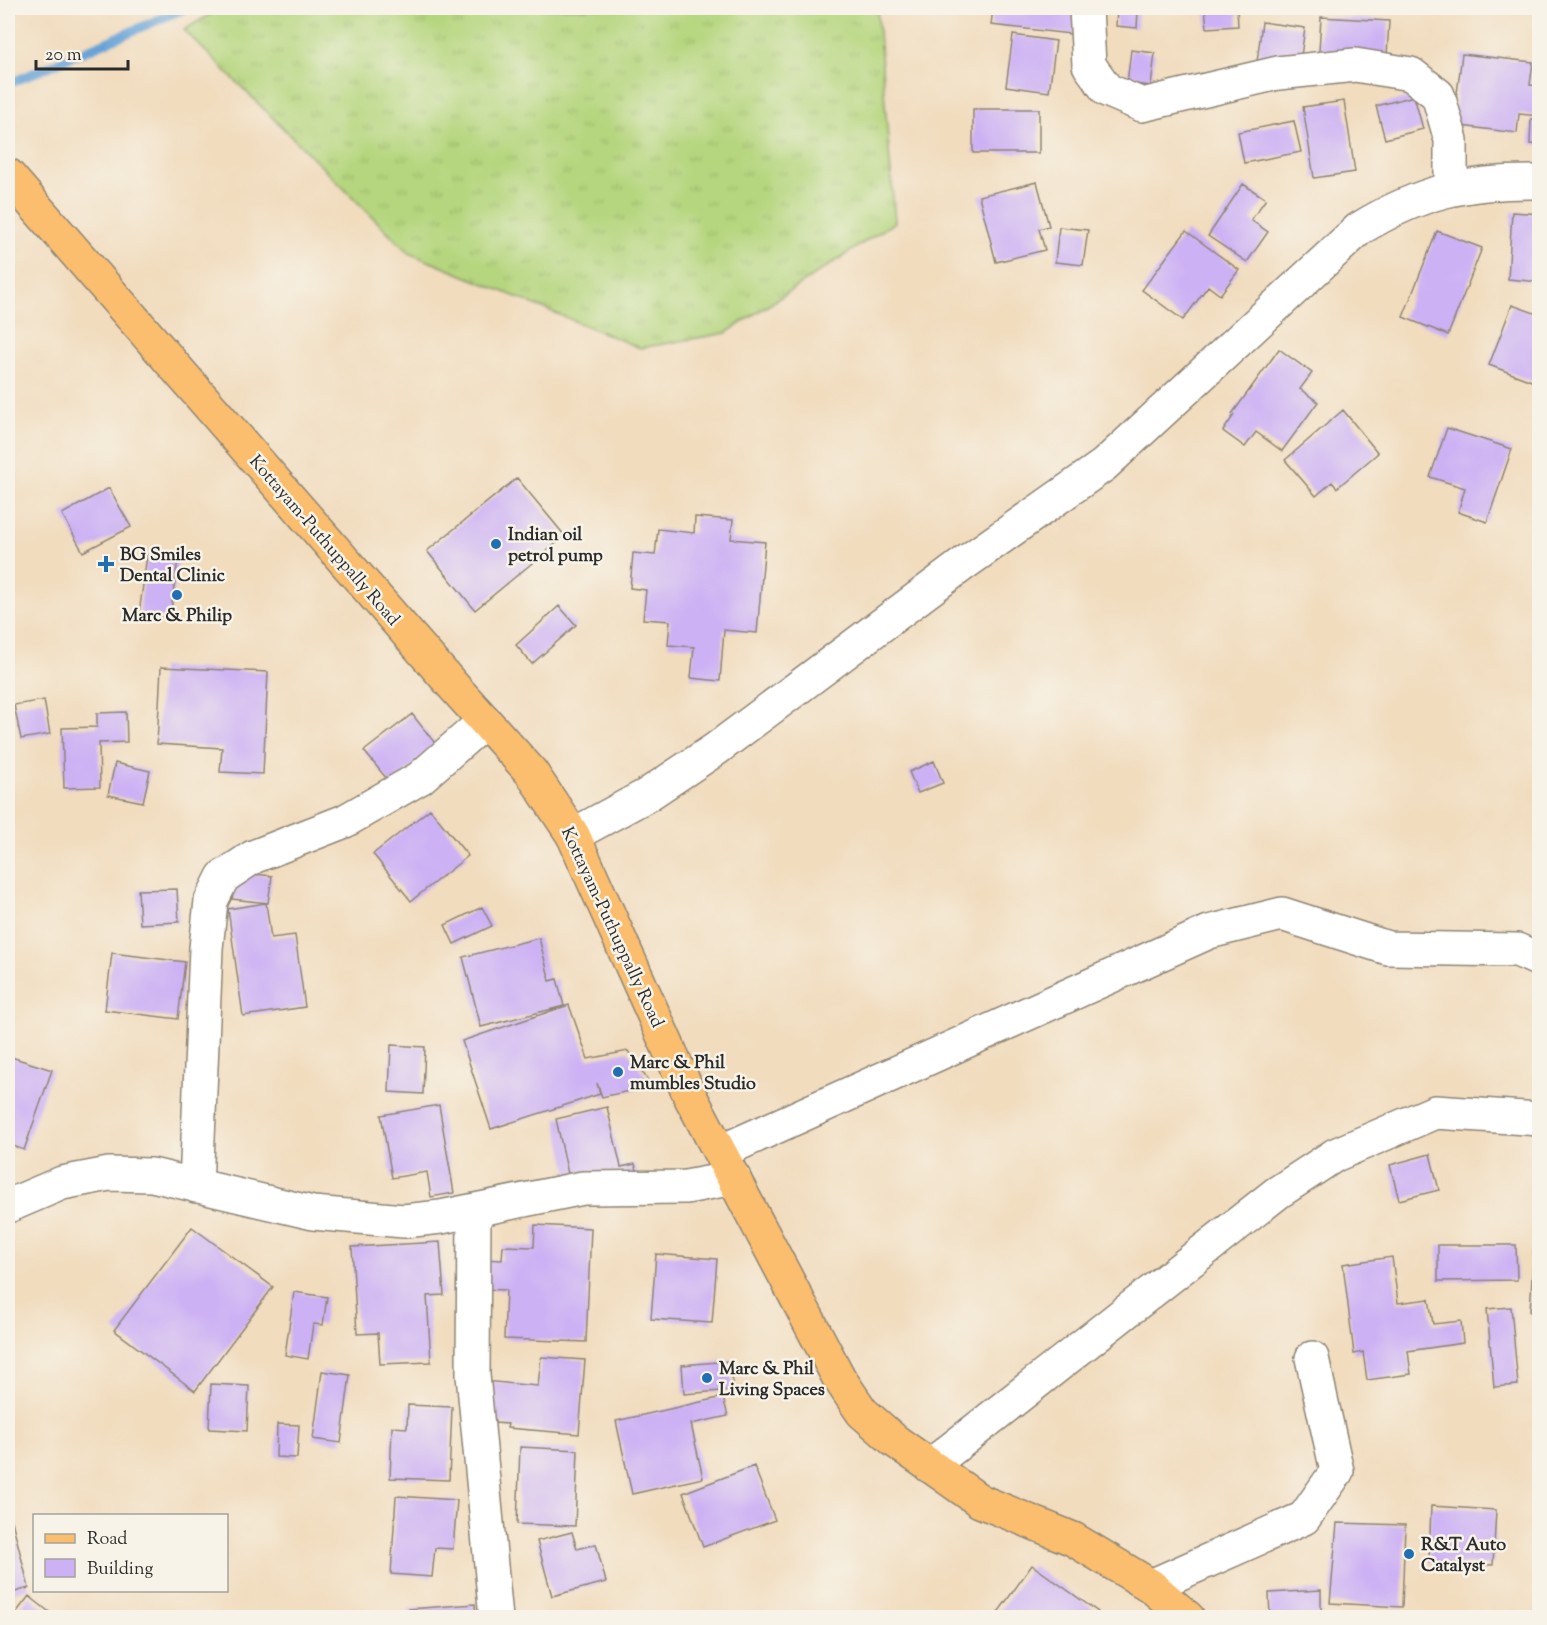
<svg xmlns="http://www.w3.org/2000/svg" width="1547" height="1625" font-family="'Sorts Mill Goudy',serif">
<defs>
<pattern id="grass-tufts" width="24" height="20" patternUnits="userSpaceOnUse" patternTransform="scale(1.5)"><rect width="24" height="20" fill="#b5d67e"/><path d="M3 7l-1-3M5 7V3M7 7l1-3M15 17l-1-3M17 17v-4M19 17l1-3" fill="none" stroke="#9cb86d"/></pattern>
</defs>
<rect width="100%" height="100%" fill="#f7f3e8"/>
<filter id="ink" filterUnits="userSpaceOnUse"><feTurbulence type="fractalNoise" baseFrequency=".0167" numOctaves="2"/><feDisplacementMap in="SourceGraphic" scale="12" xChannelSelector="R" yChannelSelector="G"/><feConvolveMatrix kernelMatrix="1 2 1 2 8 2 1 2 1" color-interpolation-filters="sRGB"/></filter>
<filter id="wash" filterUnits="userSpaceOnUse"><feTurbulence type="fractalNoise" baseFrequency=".008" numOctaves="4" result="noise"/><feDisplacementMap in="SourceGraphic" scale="24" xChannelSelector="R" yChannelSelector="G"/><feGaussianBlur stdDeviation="1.35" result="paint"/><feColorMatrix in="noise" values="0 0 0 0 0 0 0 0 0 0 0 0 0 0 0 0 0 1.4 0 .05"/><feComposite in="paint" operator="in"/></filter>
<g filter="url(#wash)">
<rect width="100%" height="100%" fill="#f1dcbe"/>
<path fill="url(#grass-tufts)" stroke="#708054" stroke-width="1.5" d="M221,8H877L895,222L726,333L640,348L409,253L184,30Z"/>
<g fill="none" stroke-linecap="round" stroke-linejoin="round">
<path stroke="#63a1d5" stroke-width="9" d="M8,84L186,8"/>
</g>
<g id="blocks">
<path fill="#ccb1f4" d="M993,8H1082L1079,35L991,25Z
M1205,8H1237L1238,26L1207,28Z
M1117,9L1138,10L1137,28L1116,26Z
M1321,17L1389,21L1386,73L1318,69Z
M1262,22L1305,28L1297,84L1255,78Z
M1013,35L1056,41L1049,92L1006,86Z
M1131,50L1155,53L1151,86L1127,83Z
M1462,54L1533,62L1530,85L1540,86V116L1519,114L1517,133L1453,125Z
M1414,96L1423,129L1385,139L1376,106Z
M1344,101L1355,172L1314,178L1303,107Z
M973,109H1039V153H973Z
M1531,119H1540V145L1530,144Z
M1294,121L1301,152L1244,163L1238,132Z
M1037,182L1049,226L1039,229L1045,250L996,262L979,196Z
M1243,184L1266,199L1251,220L1268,232L1247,262L1208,236Z
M1512,212L1540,214V282L1508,279Z
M1059,227L1088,230L1083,265L1055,262Z
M1186,231L1239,270L1220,295L1208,286L1183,320L1142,290Z
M1437,231L1482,248L1448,335L1403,317Z
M1512,305L1540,315V367L1534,382L1489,365Z
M1279,349L1312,373L1300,389L1318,402L1282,451L1256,432L1245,447L1223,431L1234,415L1232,414Z
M1343,410L1378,453L1337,488L1332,482L1316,496L1285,460Z
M1447,428L1512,449L1487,522L1458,512L1465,488L1430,477Z
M517,478L565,536L475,610L427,551Z
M109,488L131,527L83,552L62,514Z
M695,517L733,520L731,539L765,542L757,633L724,630L720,681L691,678L694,647L668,645L670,621L643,619L646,590L630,588L633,553L655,555L658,529L694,533Z
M147,555L178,559L170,618L139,614Z
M559,606L576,625L532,664L516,645Z
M161,667L268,672L263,774L220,772L222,748L157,744Z
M44,700L50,734L21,739L14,705Z
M126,712L127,742L99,743L100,787L64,788L62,728L97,727V713Z
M412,714L438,747L391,784L364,751Z
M934,761L943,783L918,793L909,772Z
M115,763L150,771L143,802L108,795Z
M430,809L468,856L411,901L373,854Z
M235,872L272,876L268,903L232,899Z
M177,889L179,922L140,924L138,890Z
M266,903L271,938L295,935L305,1007L243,1016L228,909Z
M482,907L492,926L454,944L445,925Z
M539,938L550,981L557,979L564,1006L481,1027L463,957Z
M112,953L185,962L178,1019L105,1010Z
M569,1005L588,1059L628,1051L652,1086L602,1097L597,1083L600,1094L491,1129L462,1041Z
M391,1045L425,1047L423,1094L389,1092Z
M8,1056L52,1070L24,1150L8,1144Z
M439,1105L454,1193L431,1197L427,1172L392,1178L381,1115Z
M607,1107L621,1167L635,1164L640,1180L570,1183L556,1119Z
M1430,1154L1439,1190L1399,1200L1390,1165Z
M535,1225L591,1228L586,1342L504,1339L506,1290L480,1289L481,1259L502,1260L503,1246L534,1247Z
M192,1227L273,1287L195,1391L114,1330Z
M440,1242L444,1295L427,1296L431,1362L380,1364L378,1333L357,1334L352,1247Z
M1534,1243H1540V1312H1530Z
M1438,1245H1516L1517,1280L1438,1281Z
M656,1254L717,1259L712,1323L651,1319Z
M1392,1257L1398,1303L1429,1299L1433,1324L1461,1321L1463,1343L1408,1351L1411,1374L1367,1380L1363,1352L1354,1354L1343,1264Z
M294,1292L327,1297L323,1325L313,1324L308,1359L285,1355Z
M1511,1307L1518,1385L1494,1387L1487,1309Z
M541,1357L585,1360L579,1434L507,1428L508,1424L479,1422L483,1381L538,1386Z
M730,1361L733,1390L684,1394L682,1365Z
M322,1371L350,1375L341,1443L313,1439Z
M211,1384L249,1386L247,1431L209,1429Z
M723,1397L728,1416L691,1424L703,1478L632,1494L616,1421Z
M408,1405L452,1407L449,1480L390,1478L392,1427L407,1428Z
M277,1424L299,1425L297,1458L276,1457Z
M520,1447L578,1450L575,1526L517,1524Z
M754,1466L775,1520L703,1547L683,1493Z
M396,1496L457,1500L453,1549L435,1548L432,1577L391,1574Z
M1431,1506L1496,1510L1493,1565L1429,1562Z
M12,1521L29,1588L8,1594V1522Z
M1337,1523L1405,1525L1402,1607L1330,1603Z
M572,1532L577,1549L596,1544L606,1582L552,1596L537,1541Z
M1032,1565L1098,1612L1094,1618H994Z
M1538,1574L1540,1618H1535Z
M1321,1590V1618H1270L1269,1593Z
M29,1596L57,1618H12Z
M475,1604L476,1618H409V1609Z"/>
</g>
</g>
<g filter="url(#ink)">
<use href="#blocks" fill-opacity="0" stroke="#8e8474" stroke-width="1.5"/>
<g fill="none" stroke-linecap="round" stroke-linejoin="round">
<g stroke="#8e8474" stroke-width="36">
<path id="minor" d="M1086,8L1089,65L1107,90L1142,105L1278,73L1355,65L1411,74L1438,95L1451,140V189
M573,835L647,795L716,749L962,565L1104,465L1359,229C1421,191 1467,181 1540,182
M720,1152L1209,932L1282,914L1388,948L1517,950L1540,960
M196,1186L206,948L211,901L223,877L253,857L345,821L420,778L485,721
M8,1206L62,1183L109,1174L152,1175L313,1213L404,1221L441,1217L583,1188L686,1187L734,1178
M474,1211L473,1375L496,1618
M930,1466L1277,1193L1335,1155L1435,1112L1540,1119
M1151,1586L1304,1518L1337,1471L1312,1358"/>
</g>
<g stroke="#8e8474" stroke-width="36">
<path id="major" d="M8,175L455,688L531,772L573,835L690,1096L839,1378L862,1412L895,1441L980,1501L1073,1539L1151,1586L1188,1618"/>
</g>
<use href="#minor" stroke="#fff" stroke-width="33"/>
<use href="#major" stroke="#fabe6e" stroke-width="33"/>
</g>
</g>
<g fill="#1f6fb2" stroke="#f7f3e8" stroke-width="2">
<circle cx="496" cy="544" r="6"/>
<path d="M103 555h6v6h6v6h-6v6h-6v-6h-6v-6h6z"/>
<circle cx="177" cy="595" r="6"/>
<circle cx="618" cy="1072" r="6"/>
<circle cx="707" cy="1378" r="6"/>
<circle cx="1409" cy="1554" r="6"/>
</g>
<g text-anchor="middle" stroke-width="5" stroke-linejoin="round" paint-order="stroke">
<g font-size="18" font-weight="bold" fill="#2b2b2b" stroke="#f7f3e8" text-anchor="start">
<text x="508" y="540">Indian oil<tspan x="508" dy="21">petrol pump</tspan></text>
<text x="120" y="560">BG Smiles<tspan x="120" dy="21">Dental Clinic</tspan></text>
<text x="177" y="621" text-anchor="middle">Marc &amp; Philip</text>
<text x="630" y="1068">Marc &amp; Phil<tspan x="630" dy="21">mumbles Studio</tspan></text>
<text x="719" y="1374">Marc &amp; Phil<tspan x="719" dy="21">Living Spaces</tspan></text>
<text x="1421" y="1550">R&amp;T Auto<tspan x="1421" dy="21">Catalyst</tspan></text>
</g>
<g font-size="18" fill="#2b2b2b" stroke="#f7f3e8">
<text transform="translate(325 540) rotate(49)" y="6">Kottayam-Puthuppally Road</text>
<text transform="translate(613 927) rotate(65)" y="6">Kottayam-Puthuppally Road</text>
</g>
</g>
<rect width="1547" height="1625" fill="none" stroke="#f7f3e8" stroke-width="30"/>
<rect x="33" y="1514" width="195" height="78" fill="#f7f3e8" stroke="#a5a39c" stroke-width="1.5"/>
<rect x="45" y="1534" width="30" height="9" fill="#fabe6e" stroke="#a5a39c" stroke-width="1.5"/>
<text x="87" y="1544" font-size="18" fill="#2b2b2b">Road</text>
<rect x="45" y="1559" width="30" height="18" fill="#ccb1f4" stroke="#a5a39c" stroke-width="1.5"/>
<text x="87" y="1574" font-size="18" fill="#2b2b2b">Building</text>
<path d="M36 60v9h92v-9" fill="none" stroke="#2b2b2b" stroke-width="3"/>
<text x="45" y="60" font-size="18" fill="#2b2b2b" stroke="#f7f3e8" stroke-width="4.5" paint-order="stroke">20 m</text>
</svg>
